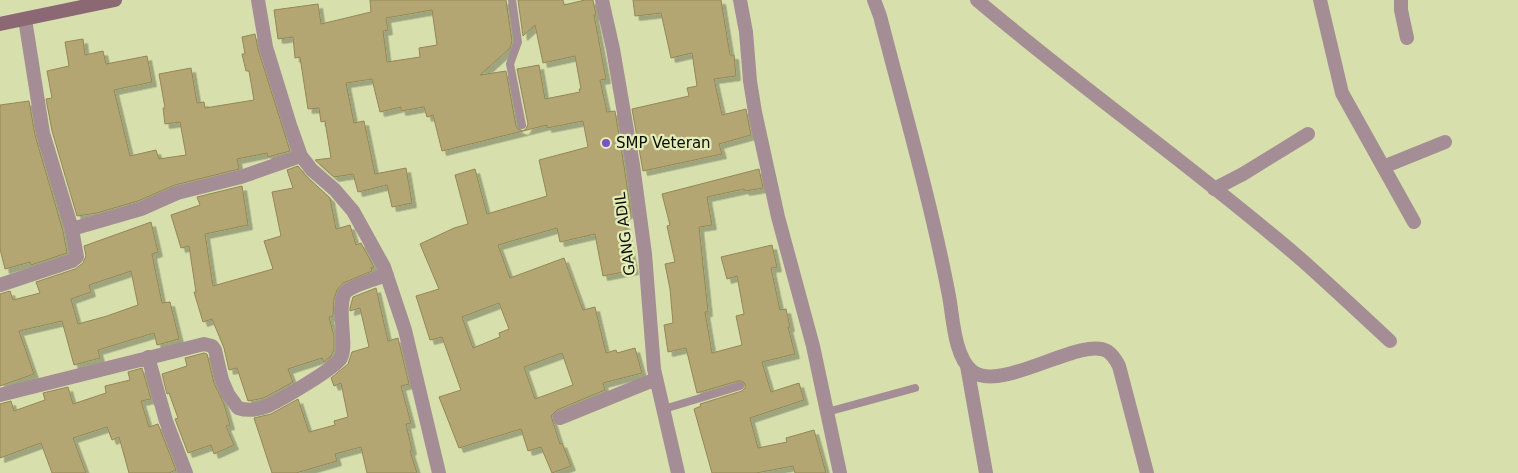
<svg xmlns="http://www.w3.org/2000/svg" width="1518" height="473" font-family="'DejaVu Sans',sans-serif">
<defs>
<filter id="shadow"><feDropShadow dx="4.5" dy="4.5" stdDeviation="0" flood-color="#0004"/></filter>
</defs>
<rect width="100%" height="100%" fill="#d7e0ac"/>
<path fill="#b3a673" stroke="#938755" fill-rule="evenodd" filter="url(#shadow)" d="M370,0H506L512,41L510,48L480,75L506,71L516,126L518,129L523,131L526,129L528,124L517,69L539,65L545,99L580,92L579,89H581L575,56L543,63L535,25L523,36L518,0H563L564,5L585,0H593L596,15H594L606,79L600,80L607,112L615,111L624,166L631,213L623,215L634,270L603,276L595,234L560,242L557,228L498,245L510,278L564,258L583,310L595,307L606,353L616,350L617,353L635,348L642,373L603,383L605,390L557,410L551,416L560,444L562,443L571,466L552,473L541,447L528,451L521,429L459,448L439,397L461,390L442,337L430,340L416,296L439,289L420,244L454,228L468,224L455,175L475,169L487,214L547,196L539,160L588,147L583,121L547,128V125L442,151L433,115L427,117L424,107L401,111V107L380,112L372,79L346,83L354,123L364,121L375,174L406,168L412,203L392,207L387,185L358,192L353,174L334,177L315,160L331,158L325,121L321,122L319,108L308,109L300,57L295,58L293,37L278,39L274,10L318,4L321,24L371,12ZM432,10L437,45L419,48L420,57L387,62L383,31L388,30L386,18ZM499,303L509,329L499,333L500,337L473,348L462,317ZM562,353L573,385L535,399L524,367Z
M633,0H721L730,55H734L736,76L714,79L722,115L746,109L751,135L719,144L722,154L643,171L632,109L689,96L687,88L697,86L692,53L671,58L661,13L635,16Z
M255,34L258,49L290,151L268,157L267,153L237,159L239,169L175,185L138,201L97,213L77,216L52,131L46,99L52,98L47,71L69,66L65,42L83,39L85,55L103,51L106,64L147,56L152,82L114,90L130,156L156,150L159,159L186,155L180,122L165,124L163,108H165L159,74L191,68L197,103L204,102L205,108L254,100L249,71H246L242,54H245L242,37Z
M29,101L35,135L63,231L67,253L31,265L30,262L5,269L0,249V105Z
M298,166L306,176L330,198L336,229L350,225L356,245L361,243L374,267L371,268L372,271L343,283L337,290L334,299L333,316L329,317L334,336V350L331,356L324,362L322,358L288,369L293,382L264,398L248,401L237,368L229,370L224,348L212,319L203,322L194,292H196L189,246L181,248L171,215L200,205L197,197L242,186L248,225L205,234L213,286L273,269L264,241L281,236L272,192L293,188L287,170Z
M759,169L763,188L745,191L744,189L707,197L712,225L699,227L708,312H705L712,353L742,345L736,316L744,314L737,276L727,279L721,257L772,245L777,267L771,268L780,310L786,309L790,327H788L795,354L762,362L771,392L799,383L804,400L750,418L758,448L787,442L786,438L814,430L826,473H795L793,466L756,473H712L694,409L701,406L700,404L742,391L745,388V384L742,381H738L697,393L686,348L668,352L664,325L673,323L670,289L665,264L675,262L667,226L670,225L662,194Z
M151,222L158,252L152,254L162,303L170,302L179,339L157,345L154,333L98,350L100,358L74,365L62,321L19,331L34,374L0,386V294L10,291L13,300L40,293L36,282L75,269L83,263L86,256L84,246ZM131,271L138,305L107,316L78,324L71,299L91,292L89,285Z
M376,288L388,341L398,338L409,384L401,386L411,423L406,424L412,450L410,451L417,473H367L361,447L335,454L337,461L296,473H272L254,418L271,414L298,399L309,432L335,425L334,421L348,417L341,383L334,386L331,378L348,364L352,352L369,347L360,308L350,311V308L353,297Z
M204,353L207,354L214,383L224,404L230,425L226,426L234,445L214,454L211,445L188,453L175,419L178,418L169,393L167,394L162,374L187,366L185,358Z
M142,368L151,399L141,401L149,427L158,424L176,470L169,473H129L119,437L112,440L107,427L73,438L86,473H52L41,443L0,458V404L11,401L14,411L45,400L43,393L68,387L73,404L106,393L105,386L130,380L128,372Z"/>
<g fill="none" stroke-linecap="round" stroke-linejoin="round">
<path stroke="#a58d95" stroke-width="8" d="M512,0L518,42L510,64L522,125
M664,409L740,386
M827,412L915,388"/>
<path stroke="#a58d95" stroke-width="14" d="M258,0L266,47L290,125L301,156L312,170L335,190L353,211L384,267L405,330L439,473
M602,0L613,49L633,165L645,254L654,369L678,473
M740,0L746,32L750,81L755,112L778,217L813,346L840,473
M874,0L880,16C904,109 931,202 949,296C953,317 954,356 972,371C1001,394 1080,336 1107,351C1112,354 1116,360 1119,366L1147,473
M977,0C1083,90 1198,170 1303,261C1332,287 1361,314 1390,341
M1320,0L1342,93L1414,222
M1401,0V10L1407,38
M1383,167L1445,142
M1214,189L1243,174L1308,134
M72,229L141,209L177,193L241,177L301,156
M0,285L72,261L77,257L72,229L43,133L25,19
M148,357L166,421L186,473
M967,366L986,473
M0,395L204,344L212,346L215,350L222,380L228,394L238,408C247,411 258,410 268,406C280,400 336,368 341,358C348,345 336,308 345,293C350,286 378,278 387,275
M560,418L656,379"/>
<path stroke="#8b6874" stroke-width="14" d="M0,24L115,0"/>
</g>
<circle fill="#7b51ca" stroke="#e4edb8" stroke-width="2" cx="606" cy="143" r="5"/>
<g text-anchor="middle" stroke-width="4.5" stroke-linejoin="round" paint-order="stroke">
<g font-size="15" fill="#0b0d00" stroke="#e4edb8" text-anchor="start">
<text x="616" y="148">SMP Veteran</text>
</g>
<g font-size="15" fill="#0b0d00" stroke="#e4edb8">
<text transform="translate(625 234) rotate(-97)" y="5">GANG ADIL</text>
</g>
</g>
</svg>
